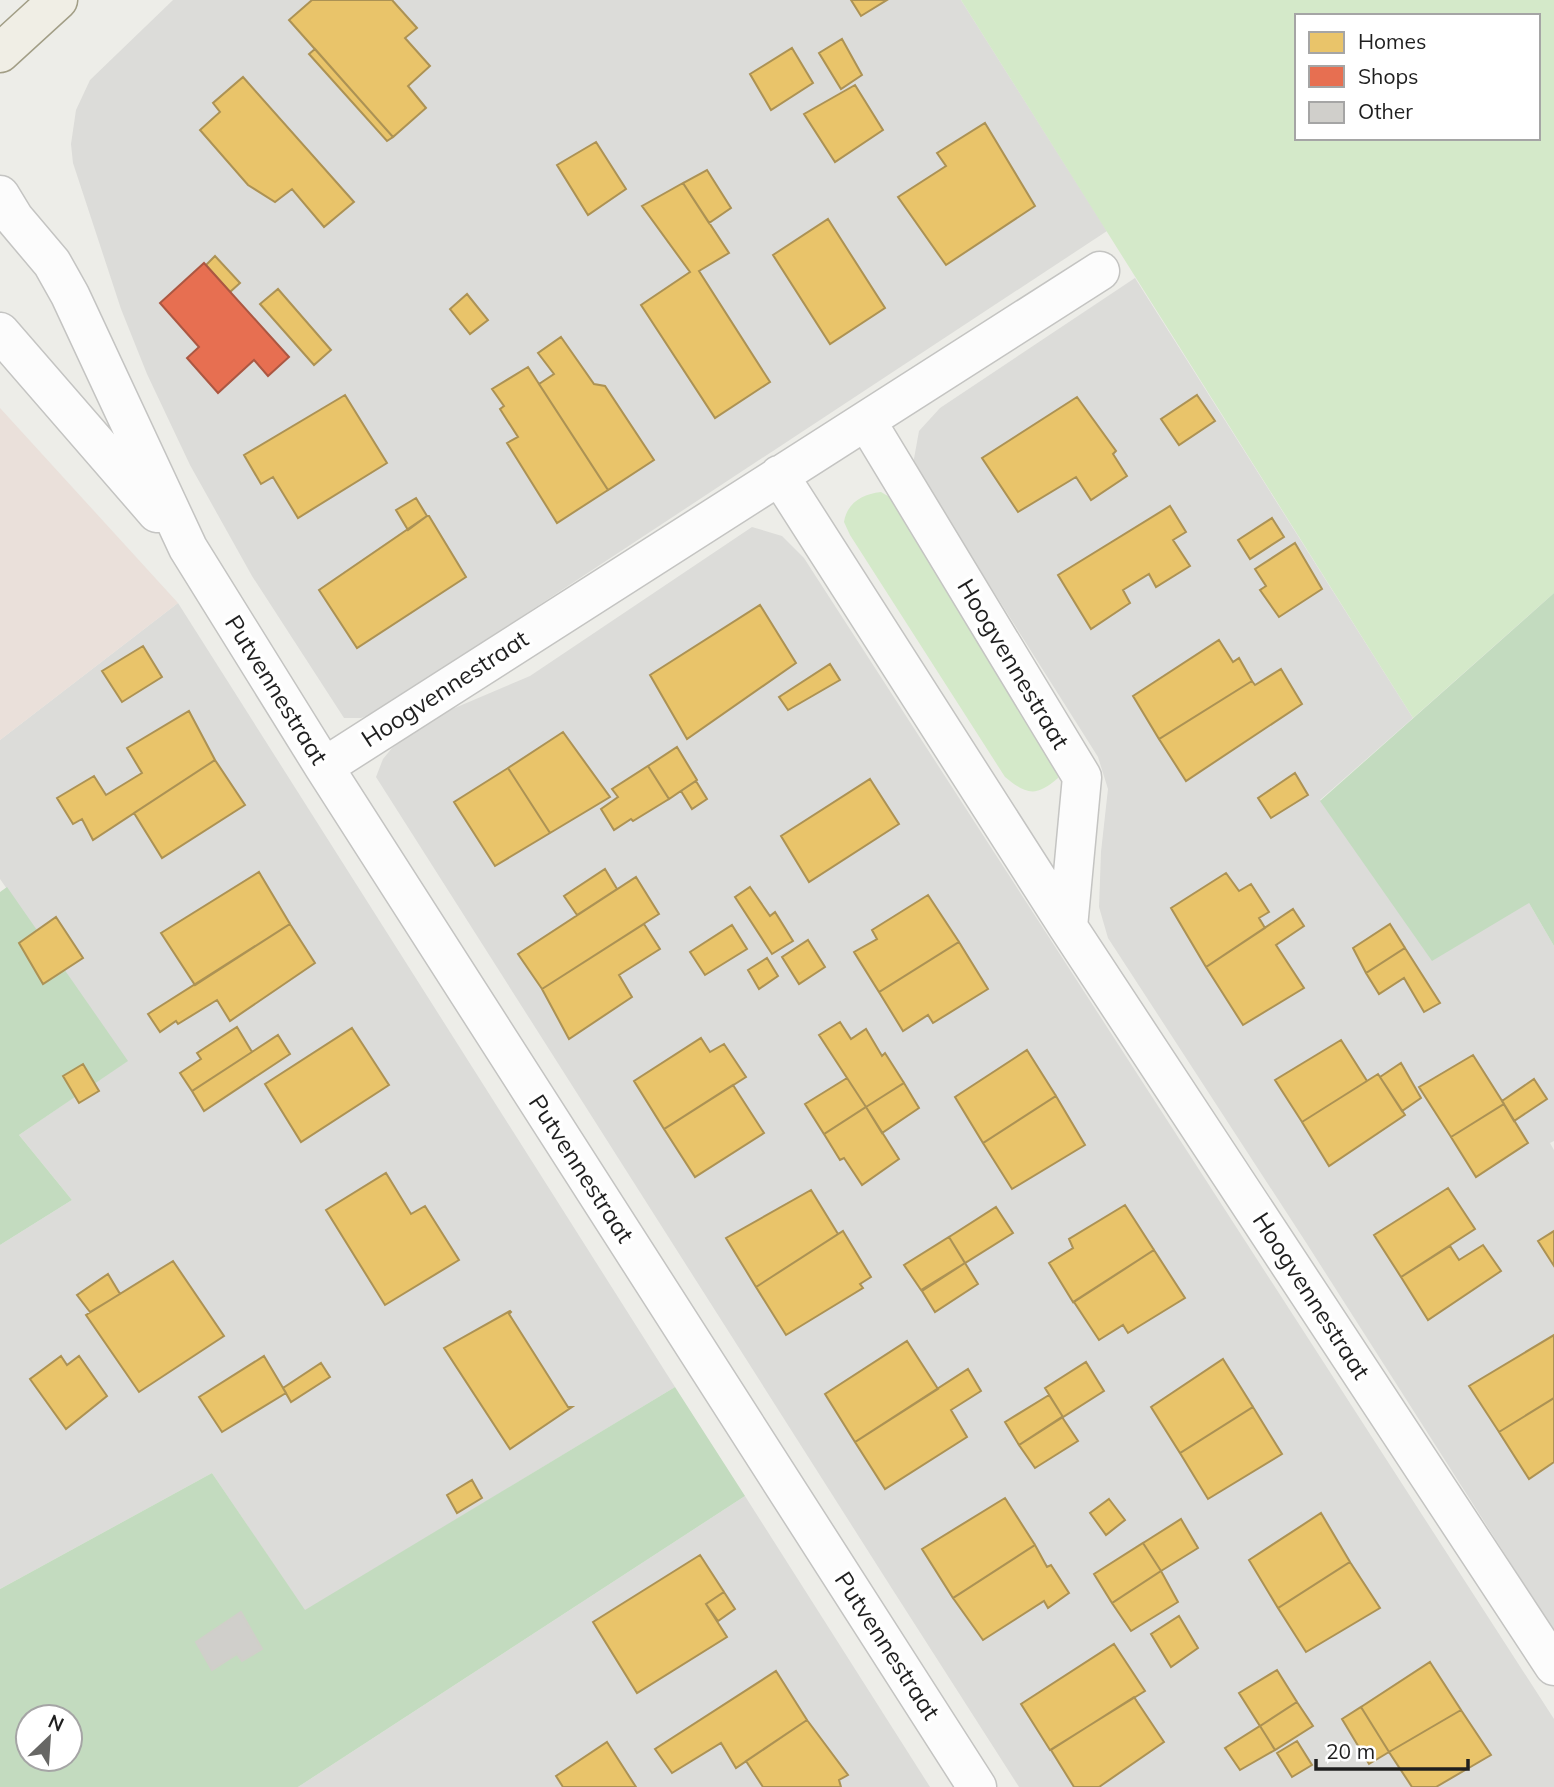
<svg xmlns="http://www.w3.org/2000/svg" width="1554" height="1787" font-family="Mulish,sans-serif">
<rect width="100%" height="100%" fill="#edede8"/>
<path fill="#dcdcd9" d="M173,0H961L1107,231L375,713L361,718H344L252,576L190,465L147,374L121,309L73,163L71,144L76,110L90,80Z
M1135,278L1413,718L1320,800L1529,903L1554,946V1141L1550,1143L1554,1150V1631L1307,1244L1108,938L1099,907L1101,852L1108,789L1098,757L913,464L919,431L940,408Z
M752,527L782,536L804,558L1554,1719V1787H1019L889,1584L376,777L383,759L392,748L405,738L450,710L530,676Z
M178,603L675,1387L305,1611L212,1473L0,1589V1245L72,1200L19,1135L127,1061L0,879V740Z
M745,1496L930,1787H298Z"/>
<path fill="#eae0da" d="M0,408L178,603L0,740Z"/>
<path fill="#d4e9c9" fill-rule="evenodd" d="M961,0H1554V593L1413,718ZM1297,16H1538V138H1297Z
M881,492L893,499L1056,761L1058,778C1036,797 1027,795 1005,777L850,535L844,522C847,503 862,494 881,492Z"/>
<path fill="#c3dbbf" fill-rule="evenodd" d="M1554,593V946L1529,903L1432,961L1320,801Z
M7,887L128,1061L19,1135L72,1200L0,1245V892Z
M675,1387L745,1496L298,1787H0V1589L212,1473L305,1610ZM28,1717H70V1759H28Z"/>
<path fill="#e9c46a" stroke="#ac9254" stroke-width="2" d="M312,0H392L417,28L405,38L430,66L408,86L426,108L393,137L289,20Z
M851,0H887L861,16Z
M842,39L862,75L841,89L819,53Z
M792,48L813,83L771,110L750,74Z
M315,49L393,137L387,141L309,54Z
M243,77L354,202L324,227L292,189L275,202L248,185L200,130L220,112L213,103Z
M855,85L883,130L835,162L804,114Z
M985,123L1035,206L946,265L898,197L946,166L937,153Z
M596,142L626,189L588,215L557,165Z
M707,170L731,208L709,223L683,183Z
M683,183L729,253L699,271L770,382L715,418L641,305L690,272L642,206Z
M828,219L885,308L830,344L773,255Z
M215,256L240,283L230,292L206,265Z
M278,289L331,350L314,365L260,304Z
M467,294L488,320L470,334L450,309Z
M561,337L594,384L605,386L654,460L608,490L539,384L554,374L538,353Z
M528,367L608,490L557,523L507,443L518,437L500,409L504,406L492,389Z
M345,395L387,463L298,518L273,477L261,484L244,455Z
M1197,395L1215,421L1179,445L1161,419Z
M1077,397L1116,451L1113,454L1127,476L1091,500L1076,477L1018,512L982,458Z
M416,498L427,516L408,530L396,510Z
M1170,506L1186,532L1173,540L1190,566L1156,587L1149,574L1123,590L1130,603L1091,629L1058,575Z
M427,516H429L466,577L357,648L319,590Z
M1272,518L1284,537L1250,559L1238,540Z
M1295,543L1322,589L1279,617L1260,590L1266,586L1255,569Z
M760,605L796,663L687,739L650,675Z
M1219,640L1233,662L1239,658L1252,681L1159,739L1133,696Z
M143,646L162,677L122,702L102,671Z
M830,664L840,680L788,710L779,697Z
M1281,669L1302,704L1186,781L1159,739L1252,681L1255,685Z
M189,711L215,760L93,840L82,819L73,824L57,798L94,776L106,795L142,773L127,748Z
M563,732L610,797L550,833L508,768Z
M677,747L697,780L669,799L648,766Z
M215,760L245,805L162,858L134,813Z
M648,766L669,799L633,821L631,819L614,830L601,809L618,797L612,789Z
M508,768L550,833L495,866L454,802Z
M1295,773L1308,795L1271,818L1258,798Z
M870,779L899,824L809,882L781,836Z
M696,781L707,799L692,809L681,791Z
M605,869L617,889L577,915L564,896Z
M259,872L290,924L195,985L161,933Z
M1226,873L1239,891L1251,884L1269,912L1259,918L1265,928L1206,967L1171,908Z
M636,877L659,914L542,989L518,954Z
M750,887L770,916L775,912L793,941L772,954L735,897Z
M928,895L959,942L879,992L854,952L877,939L872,930Z
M1293,909L1304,926L1276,945L1304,988L1243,1025L1206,967Z
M56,917L83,958L43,984L19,943Z
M290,924L315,963L230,1021L217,1000L178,1024L176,1021L160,1032L148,1014Z
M644,924L660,949L619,975L632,997L569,1039L542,989Z
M1390,924L1405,948L1366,973L1353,948Z
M732,925L747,949L705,975L690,952Z
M808,940L825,967L799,984L782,957Z
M959,942L988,989L933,1023L928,1015L903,1031L879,992Z
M1405,948L1440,1003L1424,1012L1404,978L1379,994L1366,973Z
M767,958L778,976L759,989L748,970Z
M840,1022L851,1039L866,1029L882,1056L885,1053L904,1083L866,1107L819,1035Z
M237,1027L252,1052L192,1091L180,1073L201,1059L197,1053Z
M352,1028L389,1085L301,1142L265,1084Z
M278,1035L290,1054L204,1111L192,1091Z
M701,1038L710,1052L724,1044L746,1077L664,1129L634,1081Z
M1341,1040L1367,1081L1302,1122L1275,1080Z
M1027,1050L1056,1096L983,1143L955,1097Z
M1473,1055L1504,1104L1451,1137L1419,1087Z
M1401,1063L1421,1098L1402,1111L1380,1077Z
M83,1064L99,1091L79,1103L63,1076Z
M1378,1074L1405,1115L1329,1166L1302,1122Z
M847,1078L866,1107L824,1134L805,1104Z
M1534,1079L1547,1099L1514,1121L1502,1101Z
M904,1083L919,1108L882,1133L866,1107Z
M733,1085L764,1133L695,1177L664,1129Z
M1056,1096L1085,1145L1012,1189L983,1143Z
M1504,1104L1528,1143L1476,1177L1451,1137Z
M866,1107L899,1159L862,1185L844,1158L840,1160L824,1134Z
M386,1173L411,1214L425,1206L459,1260L385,1305L326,1210Z
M1448,1188L1475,1229L1401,1277L1374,1235Z
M811,1190L838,1234L756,1287L726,1238Z
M1125,1205L1154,1250L1073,1302L1049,1263L1073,1248L1069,1239Z
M996,1207L1013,1233L965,1263L949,1237Z
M843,1231L871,1277L860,1284L863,1288L786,1335L756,1287Z
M1554,1231V1266L1538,1241Z
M949,1237L965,1263L921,1290L904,1265Z
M1483,1245L1501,1271L1428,1320L1401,1277L1450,1246L1459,1260Z
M1154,1250L1185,1298L1128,1333L1123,1325L1099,1340L1074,1302Z
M173,1261L224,1336L139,1392L86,1315Z
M965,1263L978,1284L935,1312L922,1291Z
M108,1274L120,1294L90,1312L77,1295Z
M510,1311L511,1312L509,1314L568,1407H572L510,1449L444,1348Z
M1554,1335V1398L1499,1432L1469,1386Z
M907,1341L938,1389L855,1442L825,1394Z
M61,1356L67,1365L79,1356L107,1396L66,1429L30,1379Z
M264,1356L286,1393L222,1432L199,1397Z
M1223,1359L1253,1407L1180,1453L1151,1407Z
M1086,1362L1104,1391L1063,1417L1045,1388Z
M321,1363L330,1377L291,1402L283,1388Z
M968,1369L981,1391L951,1410L967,1437L885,1489L855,1442Z
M1049,1395L1063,1417L1019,1445L1005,1422Z
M1554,1398V1462L1529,1479L1499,1432Z
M1253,1407L1282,1454L1208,1499L1180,1453Z
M1062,1417L1078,1441L1035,1468L1019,1445Z
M472,1480L482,1498L457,1513L447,1495Z
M1005,1498L1035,1545L953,1598L922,1549Z
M1109,1499L1125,1520L1106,1535L1090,1513Z
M1321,1513L1350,1562L1278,1608L1249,1560Z
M1181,1519L1198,1548L1161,1571L1143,1543Z
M1143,1543L1161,1571L1112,1603L1094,1574Z
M1035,1545L1047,1567L1051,1565L1069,1593L1048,1608L1044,1601L983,1640L953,1598Z
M700,1555L724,1592L706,1604L727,1637L637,1693L593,1622Z
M1350,1562L1380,1608L1306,1652L1278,1608Z
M1161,1571L1178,1602L1131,1631L1112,1603Z
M724,1592L735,1609L718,1621L706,1604Z
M1179,1616L1198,1648L1171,1667L1151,1634Z
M1114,1644L1145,1691L1050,1750L1021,1704Z
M1430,1662L1461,1710L1389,1752L1361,1707Z
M1277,1670L1297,1702L1260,1726L1239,1693Z
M776,1671L807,1720L736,1768L721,1743L672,1773L655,1749Z
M1134,1697L1164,1742L1099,1787H1074L1051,1750Z
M1297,1702L1313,1726L1275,1750L1260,1726Z
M1361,1707L1389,1752L1369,1764L1342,1719Z
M1461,1710L1491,1755L1436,1787H1412L1389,1752Z
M807,1720L848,1775L839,1780L841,1787H763L746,1761Z
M1260,1726L1275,1750L1240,1770L1225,1748Z
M1297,1741L1312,1765L1292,1777L1277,1753Z
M607,1742L636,1787H563L556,1776Z"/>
<path fill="#e76f51" stroke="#ab5742" stroke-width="2" d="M204,263L289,357L268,376L254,360L218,393L187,358L199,347L160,303Z"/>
<path fill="#d0cfcb" stroke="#d0cfc9" stroke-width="2" d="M241,1612L262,1649L242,1661L237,1654L212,1670L196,1642Z"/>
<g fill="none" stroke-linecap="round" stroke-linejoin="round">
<g stroke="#c4c4c2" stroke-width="41">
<path id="minor" d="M0,195L14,218L52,263L70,295L188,548L324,767L977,1787
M0,332L157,513
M867,422L1082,777L1068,927
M779,475L1068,927L1554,1666
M324,767L1100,271"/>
</g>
<g stroke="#a29e86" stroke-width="41">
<path id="major" d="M0,53L58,0"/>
</g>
<use href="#minor" stroke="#fcfcfc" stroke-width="38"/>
<use href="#major" stroke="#f0eee5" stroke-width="38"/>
</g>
<g text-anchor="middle" stroke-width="7" stroke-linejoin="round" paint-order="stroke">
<g font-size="24" fill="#1f1f1f" stroke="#fff">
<text transform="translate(1013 664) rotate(59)" y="8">Hoogvennestraat</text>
<text transform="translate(445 689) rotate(-33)" y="8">Hoogvennestraat</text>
<text transform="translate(276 690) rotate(58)" y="8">Putvennestraat</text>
<text transform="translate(581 1169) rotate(57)" y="8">Putvennestraat</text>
<text transform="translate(1311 1296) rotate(57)" y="8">Hoogvennestraat</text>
<text transform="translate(887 1646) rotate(57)" y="8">Putvennestraat</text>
</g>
</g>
<rect x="1295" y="14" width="245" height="126" fill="#ffffff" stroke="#a5a5a5" stroke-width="2"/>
<rect x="1309" y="32" width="35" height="21" fill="#e9c46a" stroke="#a5a5a5" stroke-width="2"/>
<text x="1358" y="49" font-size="21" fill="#1f1f1f">Homes</text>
<rect x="1309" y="66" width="35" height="21" fill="#e76f51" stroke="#a5a5a5" stroke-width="2"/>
<text x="1358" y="84" font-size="21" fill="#1f1f1f">Shops</text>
<rect x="1309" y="102" width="35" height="21" fill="#d0cfcb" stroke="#a5a5a5" stroke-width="2"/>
<text x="1358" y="119" font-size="21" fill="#1f1f1f">Other</text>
<g transform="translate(49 1738) rotate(25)"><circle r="33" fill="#ffffff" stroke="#a5a5a5" stroke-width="2"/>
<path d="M0-5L12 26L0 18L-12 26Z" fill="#676765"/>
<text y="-10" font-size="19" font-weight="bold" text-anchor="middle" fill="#1f1f1f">N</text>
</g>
<path d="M1316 1759v10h152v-10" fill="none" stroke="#1f1f1f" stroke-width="3.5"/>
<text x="1326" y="1759" font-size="21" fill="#1f1f1f" stroke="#ffffff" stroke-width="5" paint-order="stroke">20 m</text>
</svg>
